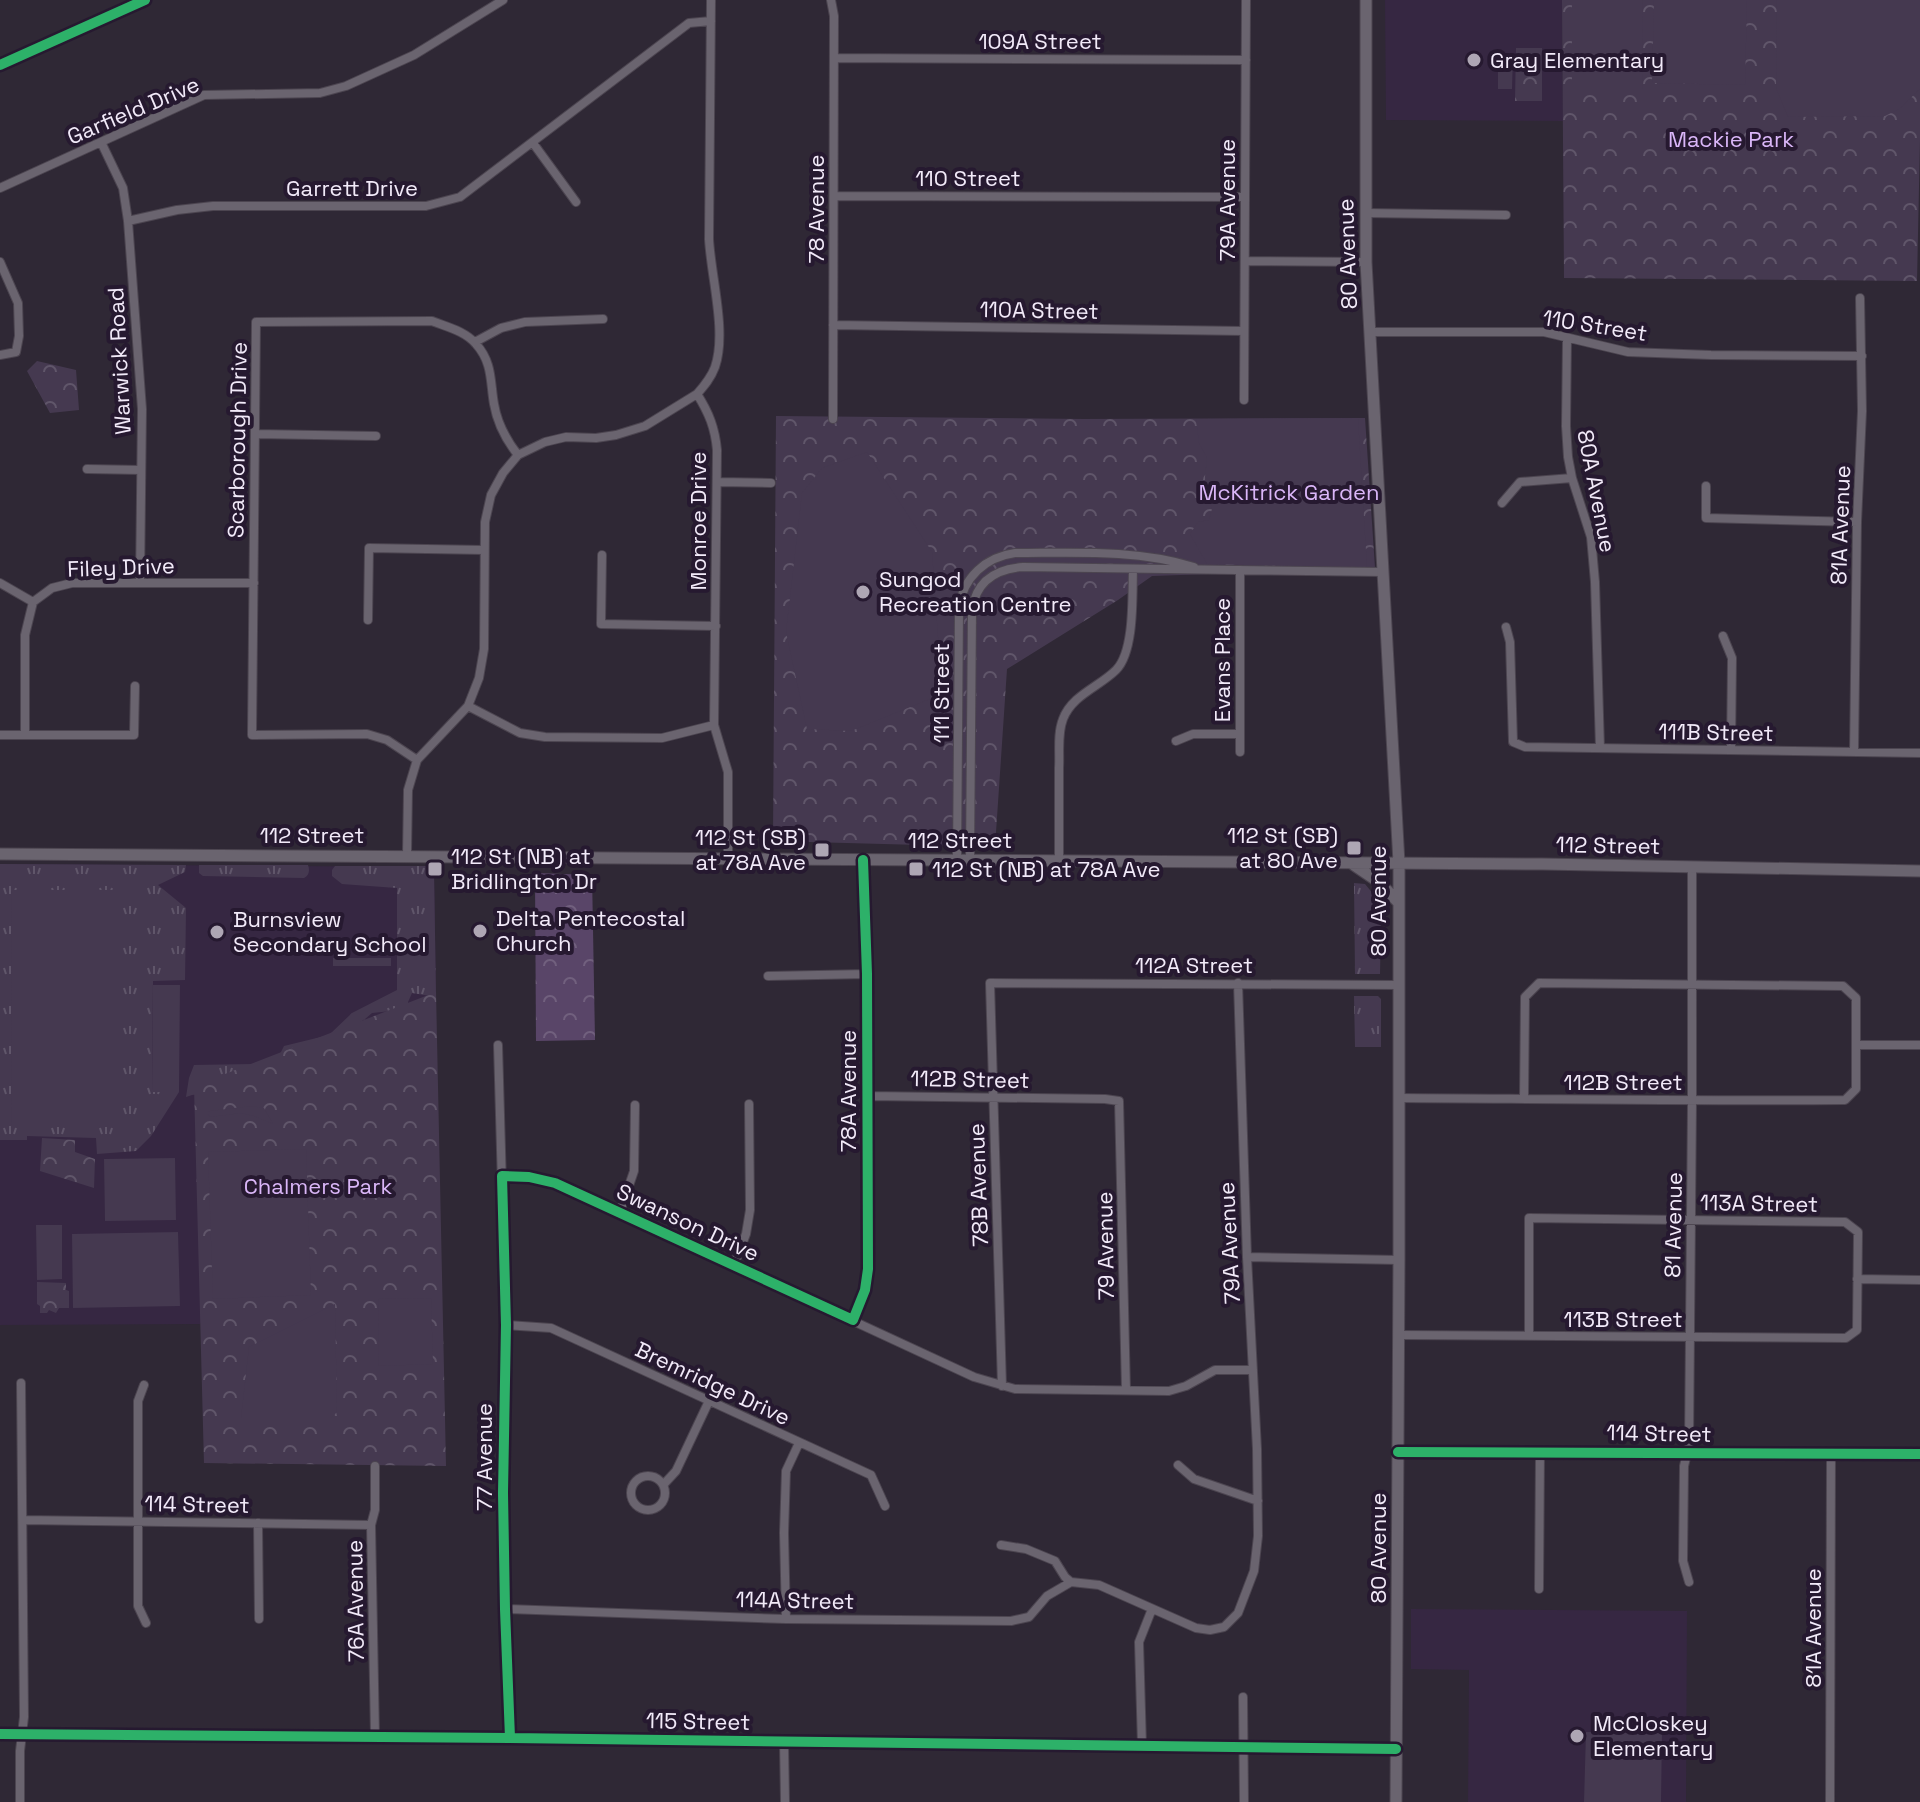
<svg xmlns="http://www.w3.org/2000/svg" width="1920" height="1802" font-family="'Space Grotesk',sans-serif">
<defs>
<pattern id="grass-tufts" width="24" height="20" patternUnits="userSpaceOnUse" patternTransform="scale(2)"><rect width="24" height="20" fill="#453950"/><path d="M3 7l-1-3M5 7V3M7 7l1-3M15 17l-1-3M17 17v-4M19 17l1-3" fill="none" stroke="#60566a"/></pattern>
<pattern id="forest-crowns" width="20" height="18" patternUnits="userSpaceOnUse" patternTransform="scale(2)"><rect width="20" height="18" fill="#594568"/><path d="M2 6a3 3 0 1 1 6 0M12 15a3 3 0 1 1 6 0" fill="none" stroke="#71607e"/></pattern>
<pattern id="park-crowns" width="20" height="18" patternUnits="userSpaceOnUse" patternTransform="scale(2)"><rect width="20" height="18" fill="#453950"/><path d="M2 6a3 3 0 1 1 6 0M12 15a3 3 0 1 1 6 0" fill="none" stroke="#60566a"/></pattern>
</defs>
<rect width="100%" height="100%" fill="#2f2835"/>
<path fill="#362742" d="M1385,0H1562L1563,121L1386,120Z
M0,864L434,867L436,992L200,1324L0,1325Z
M1411,1609L1687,1611L1686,1802H1468L1469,1670L1411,1669Z"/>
<path fill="url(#grass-tufts)" d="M0,864L186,865L185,872L158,885L186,908L185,980L153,981L152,1091L179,1092L151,1136L136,1151L97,1154L96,1138L27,1136V1140H0Z
M199,865H308C310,871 309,875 304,878L203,876L199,873Z
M335,866H429L434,872L436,997L412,993L408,1002L409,1009L372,1013L365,1019L349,1029L279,1056L284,1046L329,1035L352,1013L397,990V888L342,884L332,876V870Z
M1354,883L1365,884L1379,901L1381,919L1380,974H1355Z
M333,958H391V966H333Z
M1354,996H1378L1381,999V1047H1355Z
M255,1064L199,1094L192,1095L186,1097L189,1078L194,1065Z"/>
<path fill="url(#forest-crowns)" d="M535,873L592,875L595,1040L536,1041Z"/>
<path fill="url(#park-crowns)" d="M1562,0H1920V139L1917,281L1564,278Z
M1516,48H1542V101H1515Z
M37,361L76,370L79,410L50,413L27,371Z
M776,416L1083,419L1365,418L1375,568L1152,576L1118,600L1007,669L995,847L773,841Z
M436,992L446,1466L204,1463L194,1086Z
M42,1138L75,1140V1152L95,1159L94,1188L40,1171Z
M37,1282L66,1283V1290L69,1291V1308H59L56,1313L49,1310L47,1313H40V1306L37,1304Z"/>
<path fill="#453950" d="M1572,0H1643L1642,89H1572Z
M1654,0H1747L1745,85L1652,83Z
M1777,0H1920V89L1899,109L1885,116L1788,117L1776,88Z
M1498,55H1513L1512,89H1498Z
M1358,418L1367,568L1207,564L1190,534L1198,522L1209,520L1212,509L1205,477L1207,458L1199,443L1196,419Z
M867,452L932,552L942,694L851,731L807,729L786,632L802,493L822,468Z
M12,890H123V1127H11Z
M153,985H180L179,1092H152Z
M251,1106L264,1108L273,1124L254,1116L241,1113L211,1117L207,1114V1112L210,1111Z
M306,1149L311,1295L213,1299L208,1152Z
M175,1158L176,1220L105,1221L104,1159Z
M36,1225H62V1279L37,1280Z
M178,1232L180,1306L73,1308L72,1234Z
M431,1298L433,1364L379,1366L378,1299Z
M335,1304L337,1412L331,1418H241L249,1347Z
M1586,1732L1662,1733L1661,1802H1584Z"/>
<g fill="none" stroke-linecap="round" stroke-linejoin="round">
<g stroke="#4c4550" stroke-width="10">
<path id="street" d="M711,0L709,239C711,277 727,332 715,367C711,378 704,386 697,394C709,413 715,428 717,450L714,725L728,772V859
M831,0L834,16L833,419
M834,58L1246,60
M0,65L145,0
M101,142L123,188L128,221L142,409L140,583
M533,143L576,202
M0,188L204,95L320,93L346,86L414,55L503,0
M834,196L1245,197
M1365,213L1506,215
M128,221L177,210L213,206H426L460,197L689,23L711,21
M1245,261L1366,262
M0,262L18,303L19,336L16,352L0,355
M833,325L1244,331
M1370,332H1544L1628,352L1711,355L1862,356
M1567,338L1566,426L1568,457L1572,478L1591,537L1595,582L1600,748
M475,342L501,328L525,322L603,319
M1244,400L1246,0
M255,434L376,436
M87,469L141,470
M718,482L771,483
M1706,486V518L1857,522
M1502,503L1520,482L1572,478
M602,555L601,624L716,626
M0,583L33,602
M368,620L369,548L484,550
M1506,627L1510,642L1513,742L1525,747L1920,753
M1723,636L1732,658L1731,750
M468,706L520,733L545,737L662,738L714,725
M1240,734V752
M0,735H134L135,686
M25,735V635L33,602L52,588L72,583H254
M1176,741L1193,734H1240V570
M1854,752L1857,522L1862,411L1860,298
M417,760L387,740L367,734L252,735L256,322L432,321C447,327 465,331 476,344C493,363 490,382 494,404C497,422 507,441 518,455
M407,855L408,790L417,760L468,706L479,678L484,649L485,522L491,495L503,473L518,455L545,442L566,437L596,438L616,435L645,426L697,394
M957,860L959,608C963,577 986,557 1015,553C1074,553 1136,549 1194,567
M970,860L972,610C976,581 996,569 1023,567L1383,572
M1059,860C1059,830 1059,799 1059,768C1060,753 1057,734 1063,719C1072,695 1099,687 1116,670C1135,651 1132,595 1133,569
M768,976L867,974
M498,1045L506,1325L503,1493L505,1609L510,1738
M1856,1045H1920
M868,1096L1105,1099L1119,1101L1126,1390
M1400,1098C1548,1099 1696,1101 1845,1100L1856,1089V998L1843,986L1539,983L1525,997L1524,1099
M502,1176L529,1177L555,1183L974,1377L1015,1389L1169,1391L1186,1386L1215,1370H1253
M620,1212L634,1171L635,1105
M1247,1257L1399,1260
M734,1265L746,1234L750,1210L749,1104
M1857,1279L1920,1280
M853,1320L865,1290L868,1269L867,974L863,860
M506,1325L551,1328L871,1475L885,1506
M1399,1335L1846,1338L1857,1330L1858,1232L1845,1222L1529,1218V1336
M144,1385L138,1401V1606L146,1623
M1002,1386L990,983L1399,985
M1398,1452L1920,1454
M1178,1465L1194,1479L1258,1501
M375,1466V1510L371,1525L375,1736
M631 1493a17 17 0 1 1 34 0a17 17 0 1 1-34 0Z
M664,1484L676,1471L709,1401
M23,1520L371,1525
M258,1523L259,1619
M1001,1545L1026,1549L1055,1561L1065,1577L1071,1582L1099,1585L1196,1628L1210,1630L1224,1627L1238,1613L1254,1571L1258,1536L1257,1449L1247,1257L1238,983
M1689,1582L1683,1561L1684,1466L1689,1445L1692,1101V867
M1539,1589L1540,1451
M505,1609L786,1619L1011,1621L1029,1617L1047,1596L1071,1582
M786,1619L784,1533L786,1471L799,1443
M1243,1697L1244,1802
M0,1734L510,1738L1396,1749
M784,1741L785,1802
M1142,1746L1139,1642L1152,1609
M20,1802V1751L24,1717L21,1383
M1830,1802L1831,1455"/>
</g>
<g stroke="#4c4550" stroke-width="13">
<path id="secondary" d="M1366,0V262L1399,863V1260L1396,1802
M0,854L1542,864L1920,871
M1351,863L1379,882L1399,903"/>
</g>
<use href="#street" stroke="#6a646f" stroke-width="8"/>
<use href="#secondary" stroke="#6a646f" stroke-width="11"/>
<g stroke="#261930" stroke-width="15">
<path id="cycleway" d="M0,65L145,0
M1398,1452L1920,1454
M0,1734L510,1738L1396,1749
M510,1738L505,1609L503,1493L506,1325L502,1176L529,1177L555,1183L853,1320L865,1290L868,1269L867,974L863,860"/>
</g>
<use href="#cycleway" stroke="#2db169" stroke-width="10"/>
</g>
<g fill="#aea6b4" stroke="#261930" stroke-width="3">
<circle cx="1474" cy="60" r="8"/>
<circle cx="863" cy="592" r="8"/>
<rect x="1346" y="840" width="16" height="16" rx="4"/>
<rect x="814" y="842" width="16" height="16" rx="4"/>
<rect x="427" y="861" width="16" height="16" rx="4"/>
<rect x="908" y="861" width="16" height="16" rx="4"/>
<circle cx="480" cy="931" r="8"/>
<circle cx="217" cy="932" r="8"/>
<circle cx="1577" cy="1736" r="8"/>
</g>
<g text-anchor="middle" stroke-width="8" stroke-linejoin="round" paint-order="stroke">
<g font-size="22" fill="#f2eaf9" stroke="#261930">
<text x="1040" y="49">109A Street</text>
<text transform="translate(133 110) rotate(-23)" y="8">Garfield Drive</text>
<text x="968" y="186">110 Street</text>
<text x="352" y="196">Garrett Drive</text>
<text transform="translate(1227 200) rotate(-90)" y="8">79A Avenue</text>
<text transform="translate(816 209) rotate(-90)" y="8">78 Avenue</text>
<text transform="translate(1347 254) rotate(-92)" y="8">80 Avenue</text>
<text transform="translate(1039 310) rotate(1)" y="8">110A Street</text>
<text transform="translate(1595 325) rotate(9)" y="8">110 Street</text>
<text transform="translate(119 361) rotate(-93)" y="8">Warwick Road</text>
<text transform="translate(237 440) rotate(-89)" y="8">Scarborough Drive</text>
<text transform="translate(1597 491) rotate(79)" y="8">80A Avenue</text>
<text transform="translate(698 521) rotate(-90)" y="8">Monroe Drive</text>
<text transform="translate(1840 525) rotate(-88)" y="8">81A Avenue</text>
<text transform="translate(121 567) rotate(-2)" y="8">Filey Drive</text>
<text transform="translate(1222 660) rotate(-90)" y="8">Evans Place</text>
<text transform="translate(941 693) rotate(-90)" y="8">111 Street</text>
<text transform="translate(1716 732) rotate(1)" y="8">111B Street</text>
<text x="312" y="843">112 Street</text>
<text x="960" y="848">112 Street</text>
<text transform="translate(1608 845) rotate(1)" y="8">112 Street</text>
<text transform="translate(1378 901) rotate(-90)" y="8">80 Avenue</text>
<text x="1194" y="973">112A Street</text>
<text transform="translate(970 1079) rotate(1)" y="8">112B Street</text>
<text x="1623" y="1090">112B Street</text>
<text transform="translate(848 1091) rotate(-90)" y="8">78A Avenue</text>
<text transform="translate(978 1185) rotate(-92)" y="8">78B Avenue</text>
<text transform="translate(1759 1203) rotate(1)" y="8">113A Street</text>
<text transform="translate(688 1222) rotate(25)" y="8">Swanson Drive</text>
<text transform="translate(1673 1225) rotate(-89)" y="8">81 Avenue</text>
<text transform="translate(1229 1243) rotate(-93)" y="8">79A Avenue</text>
<text transform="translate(1105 1246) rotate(-91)" y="8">79 Avenue</text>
<text x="1623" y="1327">113B Street</text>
<text transform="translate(713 1383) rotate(25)" y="8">Bremridge Drive</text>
<text transform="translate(1659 1433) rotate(1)" y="8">114 Street</text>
<text transform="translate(484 1457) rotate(-90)" y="8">77 Avenue</text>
<text transform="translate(197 1504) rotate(1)" y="8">114 Street</text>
<text transform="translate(1378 1548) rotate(-90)" y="8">80 Avenue</text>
<text transform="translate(795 1600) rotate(1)" y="8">114A Street</text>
<text transform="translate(355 1601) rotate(-91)" y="8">76A Avenue</text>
<text transform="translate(1813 1628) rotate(-90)" y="8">81A Avenue</text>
<text transform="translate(698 1721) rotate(1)" y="8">115 Street</text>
</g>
<g font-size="22" fill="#f2eaf9" stroke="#261930" text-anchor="start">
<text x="1490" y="68">Gray Elementary</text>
<text x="879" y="587">Sungod<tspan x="879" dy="25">Recreation Centre</tspan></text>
<text x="1338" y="843" text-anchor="end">112 St (SB)<tspan x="1338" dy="25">at 80 Ave</tspan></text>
<text x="806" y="845" text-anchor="end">112 St (SB)<tspan x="806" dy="25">at 78A Ave</tspan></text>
<text x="451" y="864">112 St (NB) at<tspan x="451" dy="25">Bridlington Dr</tspan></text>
<text x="932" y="877">112 St (NB) at 78A Ave</text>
<text x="496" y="926">Delta Pentecostal<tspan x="496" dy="25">Church</tspan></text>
<text x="233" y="927">Burnsview<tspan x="233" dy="25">Secondary School</tspan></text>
<text x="1593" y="1731">McCloskey<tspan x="1593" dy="25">Elementary</tspan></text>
</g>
<g font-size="22" fill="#dab6f8" stroke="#261930">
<text x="1731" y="147">Mackie Park</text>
<text x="1289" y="500">McKitrick Garden</text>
<text x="318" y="1194">Chalmers Park</text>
</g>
</g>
</svg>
